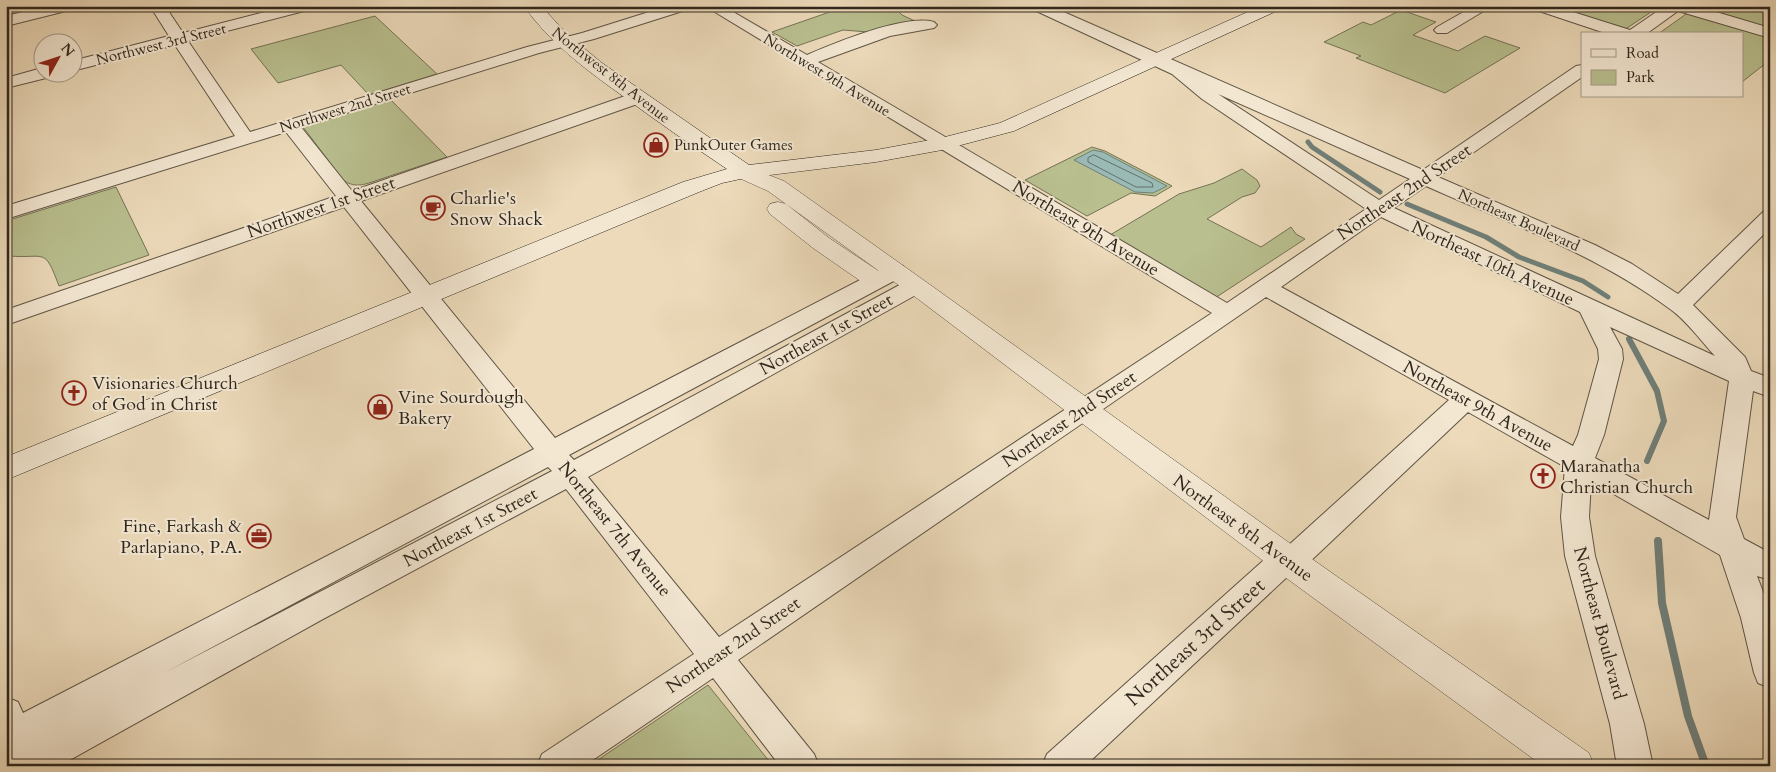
<svg xmlns="http://www.w3.org/2000/svg" width="1776" height="772" font-family="Cardo,serif">
<rect width="100%" height="100%" fill="#ecdaba"/>
<filter id="stains"><feTurbulence type="fractalNoise" baseFrequency=".004" numOctaves="4"/><feColorMatrix values="0 0 0 0 .2 0 0 0 0 .09 0 0 0 0 .02 0 0 0 .5 -.17"/></filter>
<radialGradient id="worn" r=".72"><stop offset=".6" stop-color="#630" stop-opacity="0"/><stop offset="1" stop-color="#630" stop-opacity=".3"/></radialGradient>
<path fill="#b9bf8f" stroke="#747356" d="M847,6H893L902,15L915,21L868,32L843,30L797,46L772,32Z
M1547,6H1660L1624,30Z
M1698,6H1770V28L1696,7Z
M1401,10L1436,22L1413,35L1458,51L1485,36L1520,48L1445,93L1356,58L1361,56L1324,42L1363,22L1371,25Z
M1689,12L1770,36V60L1742,82V34H1658Z
M375,16L437,74L369,95L341,65L278,83L251,49Z
M390,99L447,157L369,183C359,186 353,186 344,181L303,127L305,125Z
M1092,147L1105,151L1172,186L1155,196L1131,193L1087,216L1025,180Z
M1242,169L1257,180L1260,186L1255,193L1242,197L1207,219L1261,247L1291,227L1296,234L1305,239L1215,298L1110,235L1179,194L1214,183Z
M116,187L149,255L59,286C44,246 46,259 9,256L6,247V221Z
M708,685L773,766H589Z"/>
<path fill="#9abab6" stroke="#6f7f79" d="M1093,150L1103,152L1167,186L1153,193L1135,192L1074,160Z"/>
<g fill="none" stroke-linecap="round" stroke-linejoin="round">
<path stroke="#64706a" stroke-width="1" d="M1094,155L1152,183L1153,187H1136L1088,162V158Z"/>
<path stroke="#6f7f79" stroke-width="5" d="M1308,142L1312,147L1380,192
M1407,204L1486,237L1519,257L1583,281L1608,297"/>
<path stroke="#6f7f79" stroke-width="6" d="M1629,339L1657,391L1664,421L1647,461"/>
<path stroke="#6f7f79" stroke-width="8" d="M1658,541L1662,603L1688,716L1706,766"/>
<g stroke="#5e5444" stroke-width="2">
<path id="minor" d="M49,6H76L74,9L6,26V16Z
M150,6H165L183,33L288,6H314L312,9L188,41L250,132L527,47L582,33L668,6H691L689,9L594,39L539,53L301,127L352,191L631,94L637,93L643,94L646,98L643,102L361,201L555,438L887,266L895,264L903,266L906,271L903,276L569,455L574,460L907,281L915,279L923,281L926,286L923,291L588,477L719,637L1212,313L705,6H723L807,55C835,43 905,14 934,22L937,25L934,28L890,36L818,62L1227,303L1366,209L1202,99L1172,74L1032,9L1030,6H1050L1423,170L1576,66L1582,65V77L1438,177L1595,245L1632,264L1678,294L1763,212L1770,210V228L1693,305L1745,357L1751,371L1770,378V397L1753,391L1736,517L1744,539L1770,553V580L1757,576L1770,610V688L1758,683L1754,673L1741,618L1720,555L1591,481L1589,517L1595,556L1644,724L1653,766H1617L1610,724L1565,556L1561,517L1565,467L1468,412L1300,571L1287,577L1085,766H1042L1047,754L1265,559L1280,553L1449,400L1266,297L738,660L814,754L819,766H780L713,678L584,766H537L542,754L694,654L566,489L323,619L59,766H6V697L18,702L23,713L534,449L344,207L6,325V310L336,196L286,132L6,219V206L235,136L175,45L72,71V61L169,36ZM1218,94L1410,179L1379,200ZM1426,186C1509,223 1597,255 1670,309C1687,321 1701,341 1715,356L1394,208ZM1381,217L1580,312L1598,349L1599,359L1578,435L1573,446L1281,287ZM1610,327L1729,381L1709,520L1595,458L1604,435L1623,359L1622,349ZM548,467L552,471L164,673Z
M1474,6H1492L1447,33H1437L1434,30L1437,27Z
M1531,6H1554L1630,30L1665,6H1696L1770,28V38L1678,11L1646,34H1608L1533,9Z
M42,68V72H56L54,76L6,88V78Z"/>
</g>
<g stroke="#5e5444" stroke-width="1">
<path id="tertiary" d="M745,166L784,181L936,289L1302,552L1589,753L1594,766H1543L1278,572L918,299L768,191L737,177L734,172L737,167Z
M778,202L786,204L829,238L880,272L883,277L880,282L871,284L862,282L813,248L770,214L767,209L770,204Z"/>
</g>
<g stroke="#2f271d" stroke-width="1">
<path id="secondary" d="M524,6H541L568,35L602,63L749,165L876,150L941,138L1000,123L1261,6H1283L1281,9L1014,131L942,150L876,162L745,178L722,183L699,192L6,480V457L683,182L727,169C691,145 655,120 620,94C585,69 549,42 524,6Z"/>
</g>
<use href="#minor" fill="#f3e7d2" fill-rule="evenodd"/>
<use href="#tertiary" fill="#f3e7d2" fill-rule="evenodd"/>
<use href="#secondary" fill="#f3e7d2" fill-rule="evenodd"/>
</g>
<defs>
<g id="shop-ring" transform="scale(1.25)"><circle r="9.5" fill="#f3e7d2" stroke="#8f2418" stroke-width="1.5"/><path d="M-5-2.5h2.3a2.7 3.5 0 0 1 5.4 0H5L5.5 6h-11ZM-1.5-2.5h3a1.5 2.3 0 0 0-3 0Z" fill="#8f2418"/></g>
<g id="cafe-ring" transform="scale(1.25)"><circle r="9.5" fill="#f3e7d2" stroke="#8f2418" stroke-width="1.5"/><path d="M-5.5-4.5H6V0H3Q3 3.5 0 3.5H-2.5Q-5.5 3.5-5.5 0ZM3-3.2v2h1.7v-2ZM-6 4.5H4V6H-6Z" fill="#8f2418"/></g>
<g id="church-ring" transform="scale(1.25)"><circle r="9.5" fill="#f3e7d2" stroke="#8f2418" stroke-width="1.5"/><path d="M-1.2-6h2.4v3.5h3.3v2.4h-3.3V6h-2.4V-.1h-3.3v-2.4h3.3Z" fill="#8f2418"/></g>
<g id="office-ring" transform="scale(1.25)"><circle r="9.5" fill="#f3e7d2" stroke="#8f2418" stroke-width="1.5"/><path d="M-6-3h4V-5.5h4V-3h4V5H-6ZM-1-4.5V-3h2v-1.5ZM-6 0V1H6V0Z" fill="#8f2418"/></g>
</defs>
<g fill-rule="evenodd">
<use href="#shop-ring" x="656" y="145"/>
<use href="#cafe-ring" x="433" y="208"/>
<use href="#church-ring" x="74" y="393"/>
<use href="#shop-ring" x="380" y="407"/>
<use href="#church-ring" x="1543" y="476"/>
<use href="#office-ring" x="259" y="536"/>
</g>
<g text-anchor="middle" stroke-width="4" stroke-linejoin="round" paint-order="stroke">
<g font-size="15" fill="#2f271d" stroke="#f3e7d2">
<text transform="translate(161 44) rotate(-14)" y="5">Northwest 3rd Street</text>
<text transform="translate(611 75) rotate(38)" y="5">Northwest 8th Avenue</text>
<text transform="translate(827 75) rotate(31)" y="5">Northwest 9th Avenue</text>
<text transform="translate(345 108) rotate(-17)" y="5">Northwest 2nd Street</text>
<text transform="translate(1519 220) rotate(24)" y="5">Northeast Boulevard</text>
</g>
<g font-size="15" fill="#2f271d" stroke="#f3e7d2" text-anchor="start">
<text x="674" y="150">PunkOuter Games</text>
</g>
<g font-size="18" fill="#2f271d" stroke="#f3e7d2">
<text transform="translate(1404 192) rotate(-34)" y="6">Northeast 2nd Street</text>
<text transform="translate(321 207) rotate(-19)" y="6">Northwest 1st Street</text>
<text transform="translate(1086 228) rotate(31)" y="6">Northeast 9th Avenue</text>
<text transform="translate(1493 263) rotate(25)" y="6">Northeast 10th Avenue</text>
<text transform="translate(826 334) rotate(-29)" y="6">Northeast 1st Street</text>
<text transform="translate(1478 406) rotate(29)" y="6">Northeast 9th Avenue</text>
<text transform="translate(1069 419) rotate(-34)" y="6">Northeast 2nd Street</text>
<text transform="translate(470 527) rotate(-28)" y="6">Northeast 1st Street</text>
<text transform="translate(1243 528) rotate(36)" y="6">Northeast 8th Avenue</text>
<text transform="translate(615 529) rotate(51)" y="6">Northeast 7th Avenue</text>
<text transform="translate(1600 623) rotate(75)" y="6">Northeast Boulevard</text>
<text transform="translate(733 645) rotate(-34)" y="6">Northeast 2nd Street</text>
</g>
<g font-size="18" fill="#2f271d" stroke="#f3e7d2" text-anchor="start">
<text x="450" y="204">Charlie's<tspan x="450" dy="21">Snow Shack</tspan></text>
<text x="92" y="389">Visionaries Church<tspan x="92" dy="21">of God in Christ</tspan></text>
<text x="398" y="403">Vine Sourdough<tspan x="398" dy="21">Bakery</tspan></text>
<text x="1560" y="472">Maranatha<tspan x="1560" dy="21">Christian Church</tspan></text>
<text x="242" y="532" text-anchor="end">Fine, Farkash &amp;<tspan x="242" dy="21">Parlapiano, P.A.</tspan></text>
</g>
<g font-size="21" fill="#2f271d" stroke="#f3e7d2">
<text transform="translate(1195 642) rotate(-42)" y="7">Northeast 3rd Street</text>
</g>
</g>
<rect width="1776" height="772" fill="none" stroke="#ecdaba" stroke-width="25"/>
<rect x="8" y="8" width="1761" height="757" fill="none" stroke="#2f271d" stroke-width="2.5"/>
<rect x="12" y="12" width="1751" height="747" fill="none" stroke="#2f271d"/>
<rect x="1581" y="32" width="162" height="65" fill="#f3e7d2" stroke="#a59a8a"/>
<rect x="1591" y="49" width="25" height="8" fill="#f3e7d2" stroke="#a59a8a"/>
<text x="1626" y="58" font-size="15" fill="#2f271d">Road</text>
<rect x="1591" y="70" width="25" height="15" fill="#b9bf8f" stroke="#a59a8a"/>
<text x="1626" y="82" font-size="15" fill="#2f271d">Park</text>
<g transform="translate(58 58) rotate(50)"><circle r="24" fill="#f3e7d2" stroke="#a59a8a"/>
<path d="M0-4L9 19L0 12L-9 19Z" fill="#8f2418"/>
<text y="-8" font-size="14" font-weight="bold" text-anchor="middle" fill="#2f271d">N</text>
</g>
<rect width="100%" height="100%" filter="url(#stains)"/>
<rect width="100%" height="100%" fill="url(#worn)"/>
</svg>
